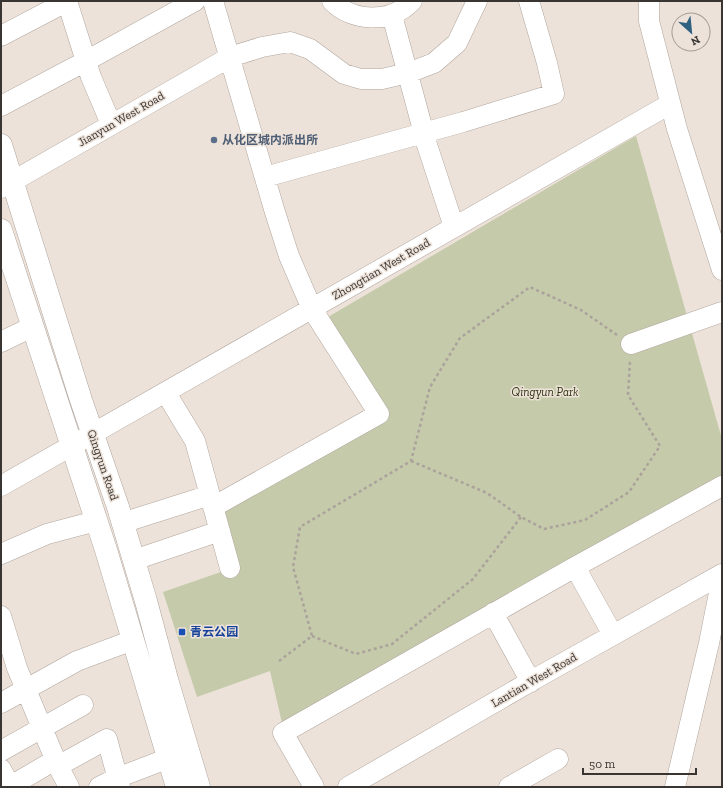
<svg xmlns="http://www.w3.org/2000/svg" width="723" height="788" font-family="'Zilla Slab','Noto Sans SC',serif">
<rect width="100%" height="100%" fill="#ede2d9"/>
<path fill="#c5cbaa" d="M636,136L722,439V475L282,723L270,671L197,697L163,592L238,566L221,504L389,412L328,317Z"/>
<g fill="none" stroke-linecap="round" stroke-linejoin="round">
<g stroke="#b1a69e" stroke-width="21">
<path id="minor" d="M67,1L91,77L111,124
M213,1L274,209L289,256L312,309L379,414L213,507
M332,1C352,22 391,24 412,1
M649,1V21L677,129L722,270
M392,15L427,145L454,227
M1,36L68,1
M1,106L86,61L195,1
M265,177L463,122L554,94L547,63L529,1
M1,188L230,57L262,47L290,42L310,49L344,74L361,79H382L408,73L434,63L457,43L477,1
M1,342L32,327
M631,344L722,312
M166,393L195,441L230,568
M1,486L670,104
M122,523L210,495
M1,554L47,534L96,521
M134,560L220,531
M493,613L531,682
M1,616L17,668L58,766L107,739L120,787
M613,635L575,567L722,486
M1,703L77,661L133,640
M1,751L83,705
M58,766L69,787
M1,769L11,787
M9,787L55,760
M99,787L117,778L169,758
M314,787L283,733L575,567
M348,787L540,676L722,574
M509,787L558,759
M675,787L709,643L722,578"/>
</g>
<g stroke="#b1a69e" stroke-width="23">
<path id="major" d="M1,145L81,400L118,507L146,601L168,683L199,787
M1,230L106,550L177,787"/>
</g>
<path stroke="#aaa29b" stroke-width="2.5" stroke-dasharray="3 3" stroke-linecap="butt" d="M411,461L487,493L521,517L544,529L585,520L629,492L660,446L628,395L630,361
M312,636L356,654L392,644L473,579L521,517
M279,661L312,636L293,567L300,527L411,461L430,387L460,338L530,287L581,310L617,335"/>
<use href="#minor" stroke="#fff" stroke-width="20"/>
<use href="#major" stroke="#fff" stroke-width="22"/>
</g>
<circle fill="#5c6f8a" stroke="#ede2d9" stroke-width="1.5" cx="214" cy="140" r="4"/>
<rect fill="#1a4fb4" stroke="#ede2d9" stroke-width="1.5" x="178" y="628" width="8" height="8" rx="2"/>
<g text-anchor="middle" stroke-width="3" stroke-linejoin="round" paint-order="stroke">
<g font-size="12" fill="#393532" stroke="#ede2d9">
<text transform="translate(121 119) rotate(-30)" y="4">Jianyun West Road</text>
<text transform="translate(381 269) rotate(-30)" y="4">Zhongtian West Road</text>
<text transform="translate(103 465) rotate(71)" y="4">Qingyun Road</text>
<text transform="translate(534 680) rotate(-30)" y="4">Lantian West Road</text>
</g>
<g font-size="12" font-weight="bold" fill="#4e5e75" stroke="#ede2d9" text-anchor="start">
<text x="222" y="144">从化区城内派出所</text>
</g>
<g font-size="12" font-style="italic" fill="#2d320d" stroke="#ede2d9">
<text x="545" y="396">Qingyun Park</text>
</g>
<g font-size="12" font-weight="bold" fill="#164399" stroke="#ede2d9" text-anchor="start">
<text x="190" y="636">青云公园</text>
</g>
</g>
<rect width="723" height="788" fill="none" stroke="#393532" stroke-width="4"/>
<g transform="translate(691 32) rotate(153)"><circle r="19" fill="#ede2d9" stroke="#a59d96"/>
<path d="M0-3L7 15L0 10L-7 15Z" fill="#316180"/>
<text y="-6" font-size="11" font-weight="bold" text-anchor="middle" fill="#393532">N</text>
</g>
<path d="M583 768v6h113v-6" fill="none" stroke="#393532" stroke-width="2"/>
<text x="589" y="768" font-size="12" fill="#393532" stroke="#ede2d9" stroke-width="3" paint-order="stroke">50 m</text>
</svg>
